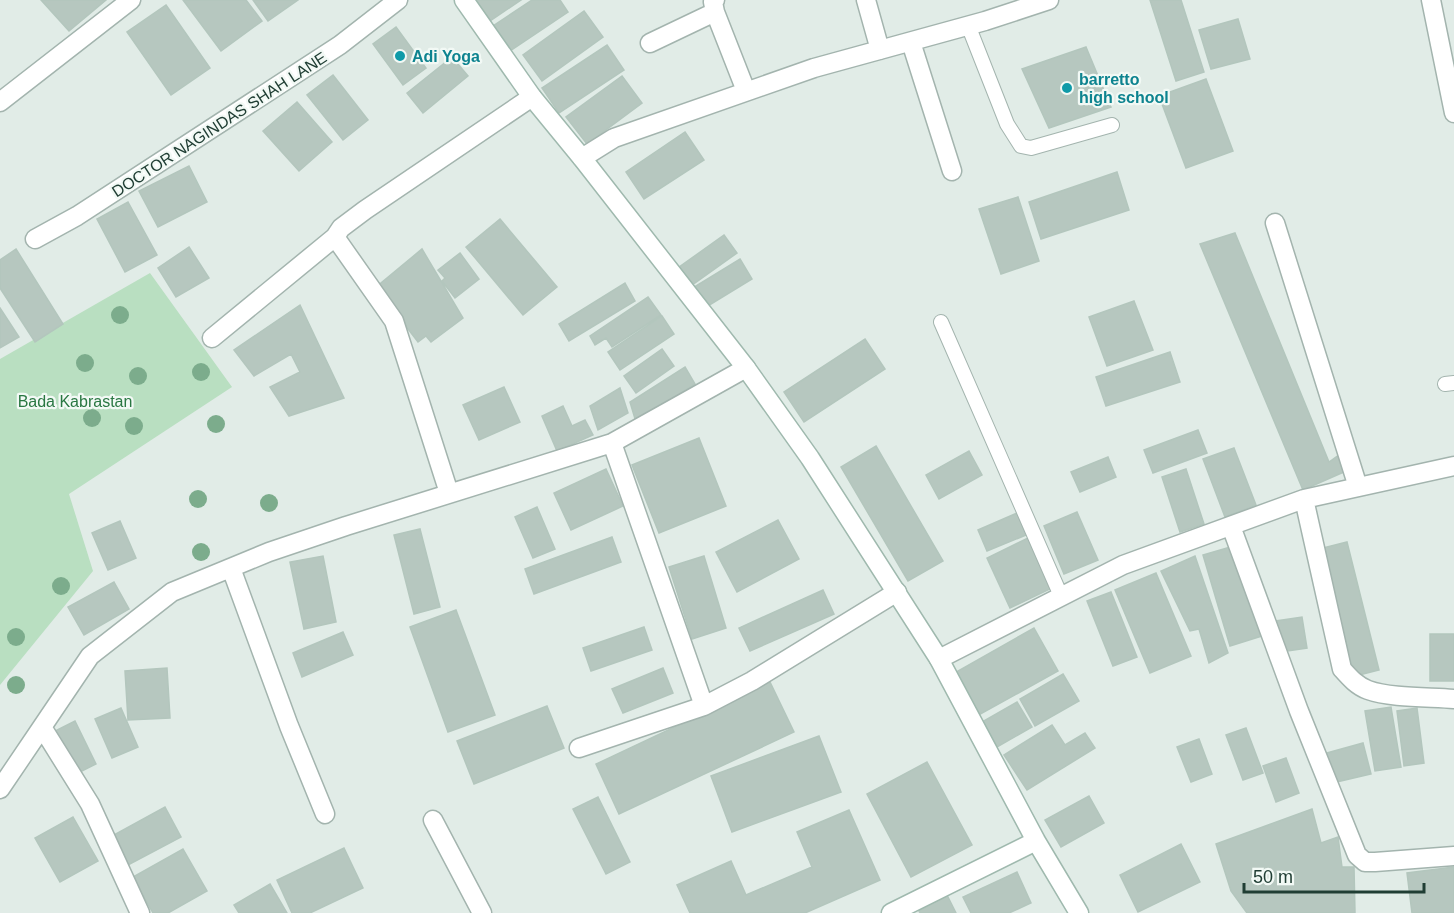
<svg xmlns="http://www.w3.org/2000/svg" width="1454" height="913" font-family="Helvetica,sans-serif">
<rect width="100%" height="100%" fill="#e1ece7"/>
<path fill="#b9dfc1" d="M150,273L232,387L69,494L93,571L0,685V359Z"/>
<path fill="#b6c7bf" stroke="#b3c6bd" stroke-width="1.5" d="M41,0H106L69,31Z
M183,0H246L262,21L221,51Z
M253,0H298L268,21Z
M476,0H521L490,21Z
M532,0H560L568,12L510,51L493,26Z
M1150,0H1181L1204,72L1176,81Z
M166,5L210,68L171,95L127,32Z
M584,11L603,37L542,81L523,55Z
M1238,19L1250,59L1211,69L1199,30Z
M396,27L426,68L403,85L373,44Z
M607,45L624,70L559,113L542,88Z
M1086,47L1111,107L1049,128L1022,69Z
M452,57L468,76L423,113L407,93Z
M333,75L368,120L343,140L307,95Z
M622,76L642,103L587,144L566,117Z
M1206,79L1233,151L1186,168L1159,96Z
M297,102L332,142L299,171L263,131Z
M685,132L704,160L644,199L626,172Z
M189,166L207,202L158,227L139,191Z
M1117,172L1129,210L1041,239L1029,202Z
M1018,197L1039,261L1001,274L979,209Z
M128,202L157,255L125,272L97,219Z
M500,219L557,287L523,315L466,247Z
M1235,233L1329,462L1339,455L1346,471L1303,490L1200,244Z
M724,235L737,253L688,288L675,270Z
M189,247L209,278L176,297L158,268Z
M16,249L63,324L35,342L0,288V260Z
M422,249L463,318L431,342L426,336L418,342L376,287Z
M460,253L479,279L455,298L442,281L445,278L438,270Z
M740,259L752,279L703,309L691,289Z
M625,283L635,301L569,341L559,324Z
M648,297L661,315L612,347L606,338L595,345L590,336Z
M1134,301L1153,350L1107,366L1089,317Z
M300,305L344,398L289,416L270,387L300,372L291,354L254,376L234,350Z
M0,308L19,337L0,348Z
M662,316L674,334L620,370L608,352Z
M865,339L885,369L804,422L784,392Z
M662,349L674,366L636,393L624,376Z
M1170,352L1180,382L1106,406L1096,377Z
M685,367L695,384L636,422L630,402Z
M504,387L520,422L479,440L463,405Z
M620,388L628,413L598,430L590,406Z
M563,406L572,426L585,420L593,435L557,451L542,416Z
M1198,430L1207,453L1153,473L1144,450Z
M699,438L726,506L659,533L632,465Z
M876,446L943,561L908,581L841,467Z
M1234,448L1256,505L1225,517L1203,459Z
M969,451L982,475L939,499L926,475Z
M1108,457L1116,477L1080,492L1071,472Z
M606,469L623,506L571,530L554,493Z
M1186,469L1204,524L1180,532L1162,477Z
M537,507L555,549L533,558L515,517Z
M1077,512L1098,560L1064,574L1044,526Z
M1017,513L1026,535L987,551L978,530Z
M778,520L799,559L737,592L716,552Z
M120,521L136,558L108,570L92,533Z
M420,529L440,607L414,614L394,535Z
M612,537L621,562L534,594L525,569Z
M1028,538L1052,588L1010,608L987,558Z
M1347,542L1379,670L1351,677L1319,549Z
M1234,546L1262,636L1230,646L1203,555Z
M323,556L336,622L304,629L290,562Z
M704,556L726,628L692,639L669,567Z
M1195,556L1228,653L1209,663L1199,629L1190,631L1161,571Z
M1156,573L1191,656L1150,673L1115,590Z
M114,582L129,609L84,635L68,607Z
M823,590L834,614L750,651L739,628Z
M1111,592L1137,657L1113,666L1087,601Z
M456,610L495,715L448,732L410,627Z
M1302,617L1307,648L1281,652L1276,621Z
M644,627L652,650L591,671L583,648Z
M1034,628L1058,671L975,717L951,675Z
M343,632L353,655L302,677L293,653Z
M1430,634H1454V681H1430Z
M167,668L170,718L128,720L125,671Z
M663,668L673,693L623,713L612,689Z
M1063,674L1079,701L1035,726L1020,699Z
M770,682L794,732L619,814L596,764Z
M1017,702L1032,727L997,747L982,722Z
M547,706L564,748L474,784L457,741Z
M1391,707L1401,767L1375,771L1365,711Z
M121,708L138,747L112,758L95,719Z
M1417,708L1424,763L1404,766L1397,711Z
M75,721L96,764L76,774L55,731Z
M1052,725L1065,745L1085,733L1095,748L1027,790L1004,755Z
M1246,728L1263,773L1243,780L1226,735Z
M819,736L841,792L732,832L711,776Z
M1199,739L1212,774L1191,782L1177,747Z
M1363,743L1371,774L1332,783L1323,754Z
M1286,758L1299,793L1276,802L1263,766Z
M927,762L972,845L911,877L867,794Z
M1089,796L1104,823L1061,847L1045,820Z
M598,797L630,862L606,874L573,809Z
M165,807L181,837L128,865L112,836Z
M1312,809L1321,843L1338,837L1342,867H1354L1355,913H1247L1231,891L1216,844Z
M849,810L880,880L805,913H690L677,885L731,861L746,895L812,867L797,832Z
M73,817L98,861L60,882L35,838Z
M1181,844L1200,882L1138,912L1120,875Z
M344,848L363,888L310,913H292L277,880Z
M183,849L207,891L168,913H153L133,877Z
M1454,867V913H1412L1407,873Z
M1017,872L1031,903L1009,913H971L963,897Z
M270,884L287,913H239L234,905Z
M947,895L956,913H920L919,911Z"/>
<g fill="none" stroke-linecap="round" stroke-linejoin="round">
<g stroke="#a3b4ae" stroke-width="16">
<path id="lane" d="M968,25L1007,124L1021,146L1031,148L1112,125
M941,322L1061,596
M1445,384L1454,383"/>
</g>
<g stroke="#a3b4ae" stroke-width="21">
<path id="street" d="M715,0L713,2L715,12L746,91
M866,0L880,50
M1431,0L1454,113
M911,42L952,171
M650,43L715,12
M0,102L131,0
M582,158L614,138L814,68L985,21L1049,0
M1275,223L1358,487
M35,239L77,216L340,45L398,0
M212,338L335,237
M612,443L704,706
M449,493L394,321L335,237L341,228L365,210L532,97
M1304,499L1342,669C1350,678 1357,686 1368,690C1390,698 1430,697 1454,699
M1231,526L1299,711L1357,855L1365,862H1375L1454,856
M231,568L289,726L325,814
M939,659L1123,565L1304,499L1454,466
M579,748L704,706L752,681L897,592
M0,789L42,727
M433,820L482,913
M140,913L90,804L42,727L90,656L172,592L269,552L346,526L612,443L746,368"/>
</g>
<g stroke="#9fb9ae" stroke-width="21">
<path id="secondary" d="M464,0L532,97L582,158L746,368L810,458L939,659L1036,841L1079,913
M891,913L1036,841"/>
</g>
<use href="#lane" stroke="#fff" stroke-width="14"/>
<use href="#street" stroke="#fff" stroke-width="18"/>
<use href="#secondary" stroke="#fff" stroke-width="18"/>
</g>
<g fill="#7cac8c">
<circle cx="120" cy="315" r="9"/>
<circle cx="85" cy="363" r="9"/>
<circle cx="201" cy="372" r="9"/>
<circle cx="138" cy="376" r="9"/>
<circle cx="92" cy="418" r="9"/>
<circle cx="216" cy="424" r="9"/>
<circle cx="134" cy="426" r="9"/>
<circle cx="198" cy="499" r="9"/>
<circle cx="269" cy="503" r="9"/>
<circle cx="201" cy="552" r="9"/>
<circle cx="61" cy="586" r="9"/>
<circle cx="16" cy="637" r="9"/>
<circle cx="16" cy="685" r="9"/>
</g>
<g fill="#0f9aa8" stroke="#f2f9f5" stroke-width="2">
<circle cx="400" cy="56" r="6"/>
<circle cx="1067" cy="88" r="6"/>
</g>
<g text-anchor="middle" stroke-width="4.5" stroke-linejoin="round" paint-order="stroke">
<g font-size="16" font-weight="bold" fill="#0d838f" stroke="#f2f9f5" text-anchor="start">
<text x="412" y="62">Adi Yoga</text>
<text x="1079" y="85">barretto<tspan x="1079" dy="18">high school</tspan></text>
</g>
<g font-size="16" fill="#203e34" stroke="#f2f9f5">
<text transform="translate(219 124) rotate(-33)" y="6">DOCTOR NAGINDAS SHAH LANE</text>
</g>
<g font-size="16" fill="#297742" stroke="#f2f9f5">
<text x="75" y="407">Bada Kabrastan</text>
</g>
</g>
<path d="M1244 883v9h180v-9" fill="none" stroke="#203e34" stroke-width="3"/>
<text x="1253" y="883" font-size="18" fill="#203e34" stroke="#f2f9f5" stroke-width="4.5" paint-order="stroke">50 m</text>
</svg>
